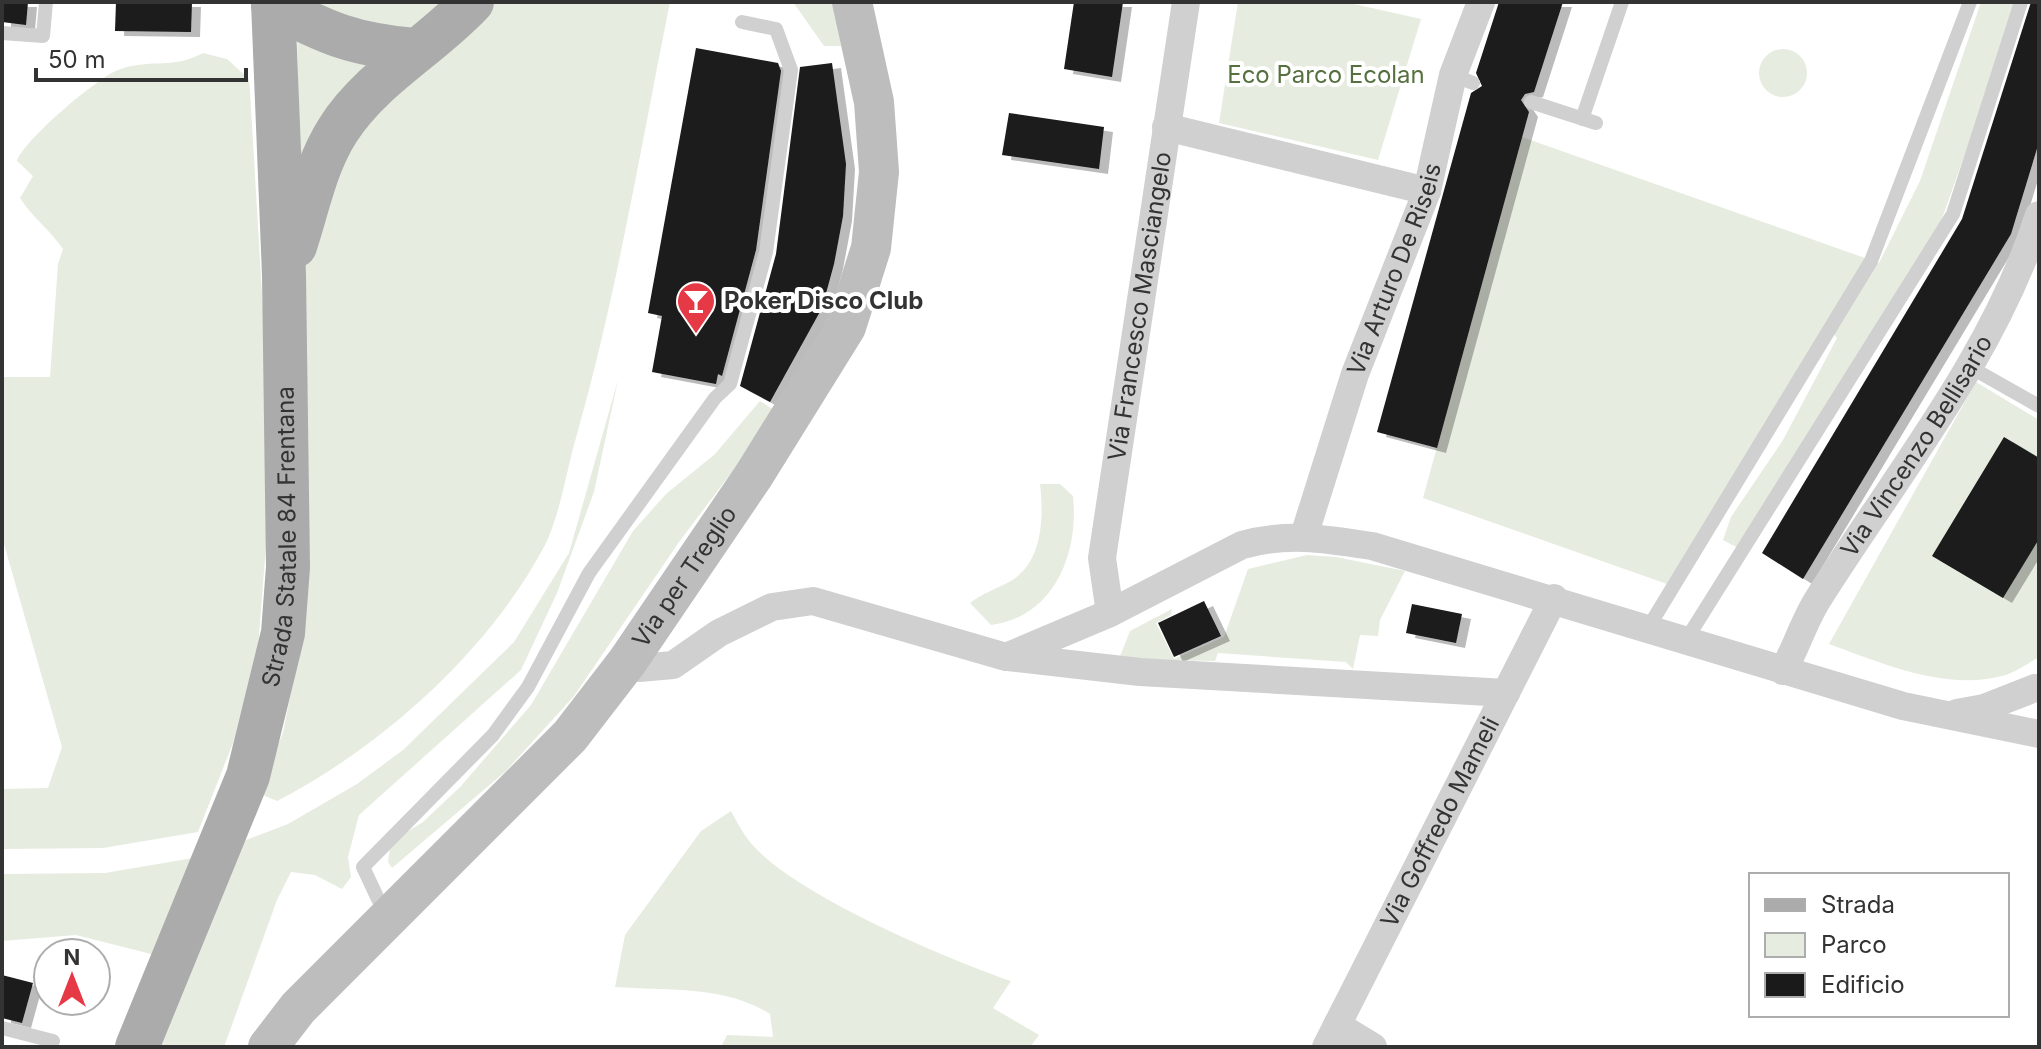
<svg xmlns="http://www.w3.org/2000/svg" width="2041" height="1049" font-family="Inter,sans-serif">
<defs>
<filter id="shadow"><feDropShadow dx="9" dy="5" stdDeviation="0" flood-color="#0004"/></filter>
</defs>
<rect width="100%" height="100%" fill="#fff"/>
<path fill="#e6ecdf" d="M310,2H454C394,48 371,32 310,2Z
M476,2H670C641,146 617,293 577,434C567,468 560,515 545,545C489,651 383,746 277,801L263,795L269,765L283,733L301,641L298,310L319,176Z
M793,2H834L841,46H824Z
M1238,2H1345L1421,19L1378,160L1219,123Z
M1981,2H2019L1939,227L1738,548L1723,540L1731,517L1783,440L1837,338L1828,327L1667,584L1423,498L1522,137L1879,263L1920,181Z
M297,29L387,59L299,175Z
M1759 73a24 24 0 1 1 48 0a24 24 0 1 1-48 0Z
M203,53L227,59L249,79L250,91L267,379V533L258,647L233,743L198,832L103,848L2,849V789L48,788L62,747L2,537V377H50L58,264L63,249C50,230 33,218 20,198L33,176L17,161C24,140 97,78 118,70C148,58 173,70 203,53Z
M618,380L594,492L557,593L521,670L359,815L348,857L351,877L342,889L315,875L291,872L277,900L224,1047H153L233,845L288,824L357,784L403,750L514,642L569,553Z
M1976,382L2039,420V657C2029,663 2017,671 2006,675C1947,692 1884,664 1829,644Z
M760,401L777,412L679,542L574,696L506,771L392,868L388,862L390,849L402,835L423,822L461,786L531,705L633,531L666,494L715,454Z
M1040,484H1060L1073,496C1079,554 1054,617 991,625L970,603C983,593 996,589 1009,582C1043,564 1044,517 1040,484Z
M1307,555L1336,557L1405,571L1380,620L1378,636L1360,635L1353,669L1346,662L1218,653L1215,661L1119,659L1130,631L1172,609L1171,615L1156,623L1174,659L1224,637L1248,569Z
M731,811C736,820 741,830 747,838C785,891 947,959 1011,981L993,1008L1039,1035L1030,1047H721L727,1035L773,1037L770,1014C724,985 667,991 615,987L625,935L701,831Z
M199,857L155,955L76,935L2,941V874L105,873Z"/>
<path fill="#1a1a1a" filter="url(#shadow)" d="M2,2H28L26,25L2,22Z
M116,2H192L191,32L115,31Z
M1074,2H1123L1112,77L1064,69Z
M1499,2H1563L1534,92L1525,94L1521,100L1529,112L1437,448L1377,432L1471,93L1482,86L1476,73Z
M2031,2H2039V142L2011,234L1803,579L1762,553L1962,219Z
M696,48L778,63L781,71L756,250L722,376L718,374L716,384L652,372L662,316L648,313Z
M832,63L846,164L843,216L834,264L822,308L770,402L740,386L776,254L800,67Z
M1009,113L1104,127L1099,169L1002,155Z
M2004,437L2039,458V539L2003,598L1932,556Z
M1204,601L1221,636L1174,657L1158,623Z
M1412,604L1462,614L1456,643L1406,633Z
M2,975L33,983L22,1023L2,1018Z"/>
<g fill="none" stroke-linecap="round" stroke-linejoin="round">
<path stroke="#d0d0d0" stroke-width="14" d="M2,33L43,36L46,2
M1453,75L1473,83
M1531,102L1596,123
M1582,119L1622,2
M1970,367L2039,406
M1648,628L1871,261L1970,2
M1686,640L1953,214L2021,2
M385,914L363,867L493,735L528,687L589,573L715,398L730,384L766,252L791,70L776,29L742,22
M2,1028L53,1041"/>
<g stroke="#d0d0d0" stroke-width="28">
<path d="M1166,127L1427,191"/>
<path id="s1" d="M1304,536L1355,374L1427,191L1453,75L1481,2"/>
<path id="s2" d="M1110,613L1102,558L1186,2"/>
<path d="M1008,657L1140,672L1506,693"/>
<path d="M627,662L639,668L673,665L719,633L772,607L813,601L1006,657L1110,613L1242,545C1287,532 1327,539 1372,546L1903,706L2039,734"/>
<path id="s3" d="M1783,671C1796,648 1804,621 1818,599C1896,475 1994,356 2039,215"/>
<path d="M1957,713L1984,708L2035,688"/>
<path d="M1337,1025L1373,1047"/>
<path id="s4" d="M1326,1047L1554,598"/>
</g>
<path stroke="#bdbdbd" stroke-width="40" id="s5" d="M268,1047L298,1008L570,736L627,662L754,475L846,327L871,248L879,172L874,102L852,2"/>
<g stroke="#ababab" stroke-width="44">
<path d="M273,5C326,33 354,45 415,50"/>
<path d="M295,246C308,207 315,166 338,130C371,78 430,47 472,2"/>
<path id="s6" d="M137,1047L248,776L283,633L288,567L284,275L273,2"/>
</g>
</g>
<defs>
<g id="bar-pin" transform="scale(2)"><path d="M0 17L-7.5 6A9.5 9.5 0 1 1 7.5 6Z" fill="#e63946" stroke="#fff"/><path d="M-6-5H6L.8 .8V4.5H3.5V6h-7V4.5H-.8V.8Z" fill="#fff"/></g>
</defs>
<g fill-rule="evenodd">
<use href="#bar-pin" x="696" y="301"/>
</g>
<g text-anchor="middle" stroke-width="8" stroke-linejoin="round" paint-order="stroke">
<g font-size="24" fill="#56703f" stroke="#fff">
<text x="1326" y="83">Eco Parco Ecolan</text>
</g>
<g font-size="24" fill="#333" stroke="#fff">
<text dy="8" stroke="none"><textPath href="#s1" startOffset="282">Via Arturo De Riseis</textPath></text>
<text dy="8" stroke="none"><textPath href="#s2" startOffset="310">Via Francesco Masciangelo</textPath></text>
<text dy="8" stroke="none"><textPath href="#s3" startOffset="262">Via Vincenzo Bellisario</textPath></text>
<text dy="8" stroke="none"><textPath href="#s6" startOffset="536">Strada Statale 84 Frentana</textPath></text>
<text dy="8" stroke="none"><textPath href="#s5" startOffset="630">Via per Treglio</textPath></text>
<text dy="8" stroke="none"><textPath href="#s4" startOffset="252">Via Goffredo Mameli</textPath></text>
</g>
<g font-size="24" font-weight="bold" fill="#333" stroke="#fff" text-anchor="start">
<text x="724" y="309">Poker Disco Club</text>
</g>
</g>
<rect width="2041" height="1049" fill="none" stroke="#333333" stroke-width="8"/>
<rect x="1749" y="873" width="260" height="144" fill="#ffffff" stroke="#adadad" stroke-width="2"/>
<rect x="1765" y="899" width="40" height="12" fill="#ababab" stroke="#adadad" stroke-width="2"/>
<text x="1821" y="913" font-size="24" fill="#333333">Strada</text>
<rect x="1765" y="933" width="40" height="24" fill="#e6ecdf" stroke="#adadad" stroke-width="2"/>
<text x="1821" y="953" font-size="24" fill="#333333">Parco</text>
<rect x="1765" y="973" width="40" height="24" fill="#1a1a1a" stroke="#adadad" stroke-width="2"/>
<text x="1821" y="993" font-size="24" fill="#333333">Edificio</text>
<g transform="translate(72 977)"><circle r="38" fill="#ffffff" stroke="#adadad" stroke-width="2"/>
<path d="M0-6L14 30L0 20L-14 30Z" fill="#e63946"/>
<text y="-12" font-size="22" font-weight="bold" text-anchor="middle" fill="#333333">N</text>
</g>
<path d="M36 68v12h210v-12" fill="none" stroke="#333333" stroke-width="4"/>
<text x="48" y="68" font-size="24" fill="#333333" stroke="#ffffff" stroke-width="6" paint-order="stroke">50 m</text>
</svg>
